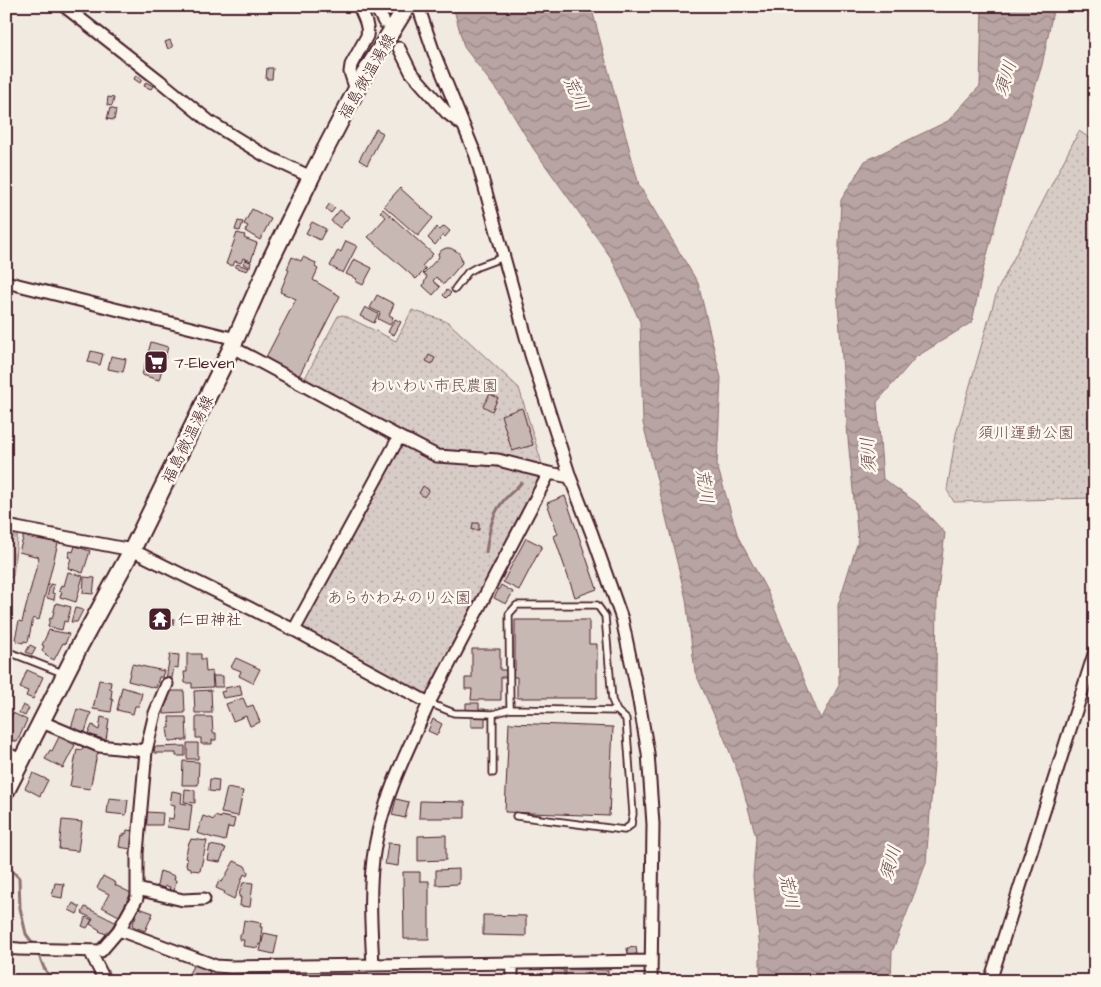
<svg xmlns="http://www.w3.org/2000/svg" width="1101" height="987" font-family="'Architects Daughter','Klee One',sans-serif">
<defs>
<pattern id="cemetery-stones" width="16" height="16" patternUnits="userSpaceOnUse" patternTransform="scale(1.25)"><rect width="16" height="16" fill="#d8ccc6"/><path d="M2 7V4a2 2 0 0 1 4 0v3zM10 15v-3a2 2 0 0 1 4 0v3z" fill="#bbafaa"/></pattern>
<pattern id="park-dots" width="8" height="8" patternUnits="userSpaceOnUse" patternTransform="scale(1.25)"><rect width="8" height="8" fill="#d8ccc6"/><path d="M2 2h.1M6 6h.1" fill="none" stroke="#bbafaa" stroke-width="1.8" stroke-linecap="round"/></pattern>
<pattern id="water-waves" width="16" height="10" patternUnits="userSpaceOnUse" patternTransform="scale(1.25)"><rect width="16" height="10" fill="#b8a4a2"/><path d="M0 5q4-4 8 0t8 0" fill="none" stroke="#988584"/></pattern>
</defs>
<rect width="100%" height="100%" fill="#f0eae0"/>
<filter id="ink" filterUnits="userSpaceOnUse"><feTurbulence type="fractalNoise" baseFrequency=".02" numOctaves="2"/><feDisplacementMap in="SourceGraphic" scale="10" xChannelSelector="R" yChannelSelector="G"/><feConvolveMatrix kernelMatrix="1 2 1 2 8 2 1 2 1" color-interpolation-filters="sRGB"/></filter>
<g filter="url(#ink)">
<path fill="url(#cemetery-stones)" stroke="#917678" d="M6,519L19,521L13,576L6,580Z"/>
<path fill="url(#park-dots)" stroke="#917678" d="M1079,131L1095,142V470L1092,498L954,502L947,490L956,434L997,291Z
M412,310L448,322L519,388L542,464L538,467L438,452L304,380L338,316L343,315L396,341Z
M400,442L438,459L495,462L544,475L428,699L298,630Z"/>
<path fill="url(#water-waves)" stroke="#8c6f72" d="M453,6H591L639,185L698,283L721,378L717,465L738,537L767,591L821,720L839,685L838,605L858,541L848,439L837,290L841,200L865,161L948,121L980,86L982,6H1054L1042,65L1009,173L983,270L972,322L916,357L877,402L883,479L917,503L945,533L937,599L935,751L926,863L892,952L891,981H760V950L753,877L756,837L740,778L723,735L695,672L686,599L643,423L640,322L612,259L533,148L504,100L464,47Z"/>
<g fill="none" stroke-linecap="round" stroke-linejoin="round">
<path stroke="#8c6f72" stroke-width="3" d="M486,552C489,533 491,515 504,500C509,494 516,489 521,483
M6,864L19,878L20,908L26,934L34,945
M38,953L44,968L53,981"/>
</g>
<path fill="#c8b8b3" stroke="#4a1f2b" d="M170,40L173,47L168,49L165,42Z
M267,68H273L272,79H266Z
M136,75L142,79L140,83L134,79Z
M146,82L153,86L151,89L144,86Z
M108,97L114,98L112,106L107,105Z
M110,108L116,110L114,120L107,119Z
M376,129L383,133L367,165L359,160Z
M400,188L433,218L418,236L384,206Z
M330,203L335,208L331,213L326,209Z
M252,209L271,219L260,240L245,231L248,226L244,224Z
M383,209L433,254L422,266L426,269L416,279L368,237L386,217L380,212Z
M340,210L349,217L340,228L331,221Z
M238,221L243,222L240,231L235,230Z
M312,222L326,229L320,240L306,233Z
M444,226L450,231L445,237L443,235L435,245L428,238L437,227L440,230Z
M237,233L245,235L244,238L257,243L251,261L243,258L241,263L235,261L233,266L226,264Z
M346,241L357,246L343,273L330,266L338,250L341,252Z
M446,248H450L458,252L461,257L462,263L444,284L436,277L433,281L440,287L433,295L423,286L427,276L423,274L439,257L438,253L442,250Z
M292,257L301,261L303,257L316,263L315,267L318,269L313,280L340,296L299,376L265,359L296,299L280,292L289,270L287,269Z
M354,259L372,268L363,285L355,281L357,279L346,274Z
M245,260L251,262L250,267L243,264Z
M237,264L249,268L247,271L235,267Z
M447,290L451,293L446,298L443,295Z
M377,295L394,304L389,315L393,317L390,325L378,319L380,313L370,308Z
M365,307L378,314L374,323L360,316Z
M395,319L401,322L394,335L388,332Z
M151,342L168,347L159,380L142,375Z
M91,351L103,354L100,365L88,362Z
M429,355L435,358L432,364L426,361Z
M111,356L126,359L123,372L108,369Z
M490,394L498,398L492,411L483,406Z
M522,408L533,445L512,451L501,415Z
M423,486L429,490L424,497L419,493Z
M565,496L597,589L575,597L554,536L558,534L547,503Z
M473,523H479V530H472Z
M24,535L58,543L39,620L33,618L28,642L24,641L23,643L17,641V639H15L19,621L22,622L39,557L19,552Z
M526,538L542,546L519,590L503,582Z
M75,546L90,551L83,573L68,568L71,558L68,557L70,551L73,552Z
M68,572L83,576L76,602L60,597L62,592L59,591L61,585L64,586Z
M84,577L95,578L93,594L83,593Z
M50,584L54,585L52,593L55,594L54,600L47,598Z
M501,585L513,592L506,604L494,598Z
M56,603L71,607L67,622L64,621L62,630L48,627L50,618L52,619Z
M75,608L83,610L77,622H71Z
M154,611L165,613L164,617L174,619L173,625L164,624L163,628L152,626V622L150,621L151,615H153Z
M515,620H589V644H597V698H517V677H501V700H471L472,689H465V678H472V649H500V670H515Z
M49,630L69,634L65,644L63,643L54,660L45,655L46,654L42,651L44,646L42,645Z
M30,645L36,648L32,655L26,652Z
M170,654L179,655L178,668L174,667L172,678L169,680H166Z
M187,654H201V659H205L206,672L212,671L213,687L192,688V683H185L184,672H187Z
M236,658L260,669L253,683L239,676L241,671L231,667Z
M132,664L164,671L162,677H159L156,688L128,681Z
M27,670L43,677L33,699L26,696L28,691L20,688Z
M213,676H223V687H214Z
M99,680L111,682L110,689H112L111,699L113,700L111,712L93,709Z
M240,685L242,695L223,698L221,692L225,691V688Z
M122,687L142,693L139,706H135L133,714L117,710Z
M211,690L212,713H195L194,691Z
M168,691H184L185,713L164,714V701H168Z
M243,698L247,707L253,705L260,722L250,726L246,716L233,721L226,704Z
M466,703H479V709H485V727H471V712H466Z
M23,705L29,708L25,716L19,713Z
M77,709L91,713L85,732L71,728Z
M13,713L27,720L17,742L6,737L8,730L6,729V719L7,717L10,719Z
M101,717L109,719L106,740L88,734L92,725L95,726V728L99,730Z
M169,717H186L187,740L169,741L167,728H170Z
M196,717H212L213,733H216V740H212V744H201V738H196Z
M433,719L442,724L437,735L428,731Z
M509,723L613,727L609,816L505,812Z
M59,737L75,745L63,768L45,759L50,750L52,751Z
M187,743H198V759H187Z
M83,746L98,753L96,759L90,789L70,786L77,749L82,750Z
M185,746V756H176V753H155L154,747Z
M183,761L199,762L198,785H182Z
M33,773L48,780L40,796L25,788Z
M210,779L219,780L218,792L209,791Z
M227,788L243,791L238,816L221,813Z
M185,789L195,790V803L184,802Z
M172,791L182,793L181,803L192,805L189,830L167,827L168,818L173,819L175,805L170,804Z
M109,798L128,800L126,815L107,813Z
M396,799L409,802L405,818L392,815Z
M420,801L465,802V818H419Z
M146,812L163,813L162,825H145Z
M203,816L214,820L215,816L221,818V816L235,819L233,828L228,827L225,841L210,837L197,833Z
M62,820L82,822L78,851L59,849Z
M127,830L134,831L131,849L119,847L121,835L124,836V833L126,834Z
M446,835V860L418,861V836Z
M191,839L207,841L200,871L191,870V868L186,866L187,859L185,858L189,842H190Z
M388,843L400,844L398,866L385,864Z
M210,845L226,848L220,862L207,860Z
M234,861L245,866L248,872L247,876L244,874L234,899L224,894L225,892L216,888L219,881L222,882Z
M459,869V884L436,885V870Z
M160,871L175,876L174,880H176L174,892L169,890L170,887L165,886V888L157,886Z
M403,872H420V881H429V939H404Z
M103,876L116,883L115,885L131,893L119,916L102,907L109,894L97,888Z
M245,882L253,883L250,907L240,906L241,897H239L240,891L243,883H245Z
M55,883L64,884L62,898L52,896Z
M73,903L80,907L77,914L69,910Z
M85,907L115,922L108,935L99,931L100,930L90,924L93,919L82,913Z
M139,908L153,913L145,931L132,926Z
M483,915L526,916V936L483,935Z
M86,917L92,920L87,928L82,926Z
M244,920L261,923L260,927H262L261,936H262L261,944H259L258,948L243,946L244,940H240V934H242Z
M264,933L278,936L274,954L260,951Z
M636,947L637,954L628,955L627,948Z
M195,963L210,972L206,981H186L185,980Z
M553,969L564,970V981H553Z
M566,969L608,970V981H565Z"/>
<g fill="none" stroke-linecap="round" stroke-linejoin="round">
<g stroke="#4a1f2b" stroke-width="9">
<path id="service" d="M455,289L468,272L477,267L504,257
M6,651L65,674
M429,703L454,713L493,714L510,709L617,711
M510,709L509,614L517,605H597L605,616L612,700L617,711L626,719L633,814L631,825L624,830L516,816
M493,714V773"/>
</g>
<g stroke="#4a1f2b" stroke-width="15">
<path id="minor" d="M64,6L160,81L210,122L264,155L311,177
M376,6L378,11L384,22
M418,6L434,53L476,156L531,355L570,477L592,534L622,619L637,690L648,753L653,824L651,981
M399,48L411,72L447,113L464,126
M356,90L350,72L351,65L367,36C369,25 363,16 359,6
M6,282L236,339
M232,347L403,439
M6,526L132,550L294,630L429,703L549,473L570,477
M294,630L398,439H403L408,441L437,456L498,460L549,473
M42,722L99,746L146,751
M6,753L22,761
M137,889L183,900L204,899
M119,930L216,966L231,967L651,961
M6,948L19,949L101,951L119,930L137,898V853L146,751L155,713L167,684
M90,951L105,981
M512,963V981
M373,965C371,926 368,885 375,846C384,796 408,749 429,703
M990,981L1095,651"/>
</g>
<g stroke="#4a1f2b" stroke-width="20">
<path id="secondary" d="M6,791L80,645L132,550L232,347L270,261L311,177L363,77L407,6"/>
</g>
<use href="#service" stroke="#fbf7ec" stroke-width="5.5"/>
<use href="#minor" stroke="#fbf7ec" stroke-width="11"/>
<use href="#secondary" stroke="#fbf7ec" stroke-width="16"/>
</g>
</g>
<defs>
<g id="supermarket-square" transform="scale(1.25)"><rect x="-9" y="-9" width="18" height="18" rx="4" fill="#4a1f2b" stroke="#fbf7ec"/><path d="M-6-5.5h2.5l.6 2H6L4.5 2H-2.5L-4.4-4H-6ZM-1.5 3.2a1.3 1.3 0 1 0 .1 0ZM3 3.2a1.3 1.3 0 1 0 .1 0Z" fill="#fff"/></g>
<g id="temple-square" transform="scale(1.25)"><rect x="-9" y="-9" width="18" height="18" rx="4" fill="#4a1f2b" stroke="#fbf7ec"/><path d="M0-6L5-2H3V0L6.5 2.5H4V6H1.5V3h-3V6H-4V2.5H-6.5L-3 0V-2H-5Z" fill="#fff"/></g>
</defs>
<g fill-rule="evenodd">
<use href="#supermarket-square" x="156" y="362"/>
<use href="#temple-square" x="160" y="619"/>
</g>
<g text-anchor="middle" stroke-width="5" stroke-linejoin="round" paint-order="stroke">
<g font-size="16" fill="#4a1f2b" stroke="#fbf7ec">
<text transform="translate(366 76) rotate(-60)" y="6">福島微温湯線</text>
<text transform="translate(187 439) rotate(-64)" y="6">福島微温湯線</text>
</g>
<g font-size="16" fill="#4a1f2b" stroke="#fbf7ec" text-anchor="start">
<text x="174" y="368">7-Eleven</text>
<text x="178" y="625">仁田神社</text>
</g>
<g font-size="16" fill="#6e4a52" stroke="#fbf7ec">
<text x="434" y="391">わいわい市民農園</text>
<text x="1026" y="438">須川運動公園</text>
<text x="399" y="603">あらかわみのり公園</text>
</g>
<g font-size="18" font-style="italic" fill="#704e55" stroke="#fbf7ec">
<text transform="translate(1005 78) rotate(-72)" y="6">須川</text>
<text transform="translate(576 93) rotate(66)" y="6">荒川</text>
<text transform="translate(868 455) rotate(-93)" y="6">須川</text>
<text transform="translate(705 486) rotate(82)" y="6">荒川</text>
<text transform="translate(890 863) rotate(-74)" y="6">須川</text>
<text transform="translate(789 891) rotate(78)" y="6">荒川</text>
</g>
</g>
<rect width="1101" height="987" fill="none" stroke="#fbf7ec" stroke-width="25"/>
<rect x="12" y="12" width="1076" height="962" fill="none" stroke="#4a1f2b" stroke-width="2" filter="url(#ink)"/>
</svg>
